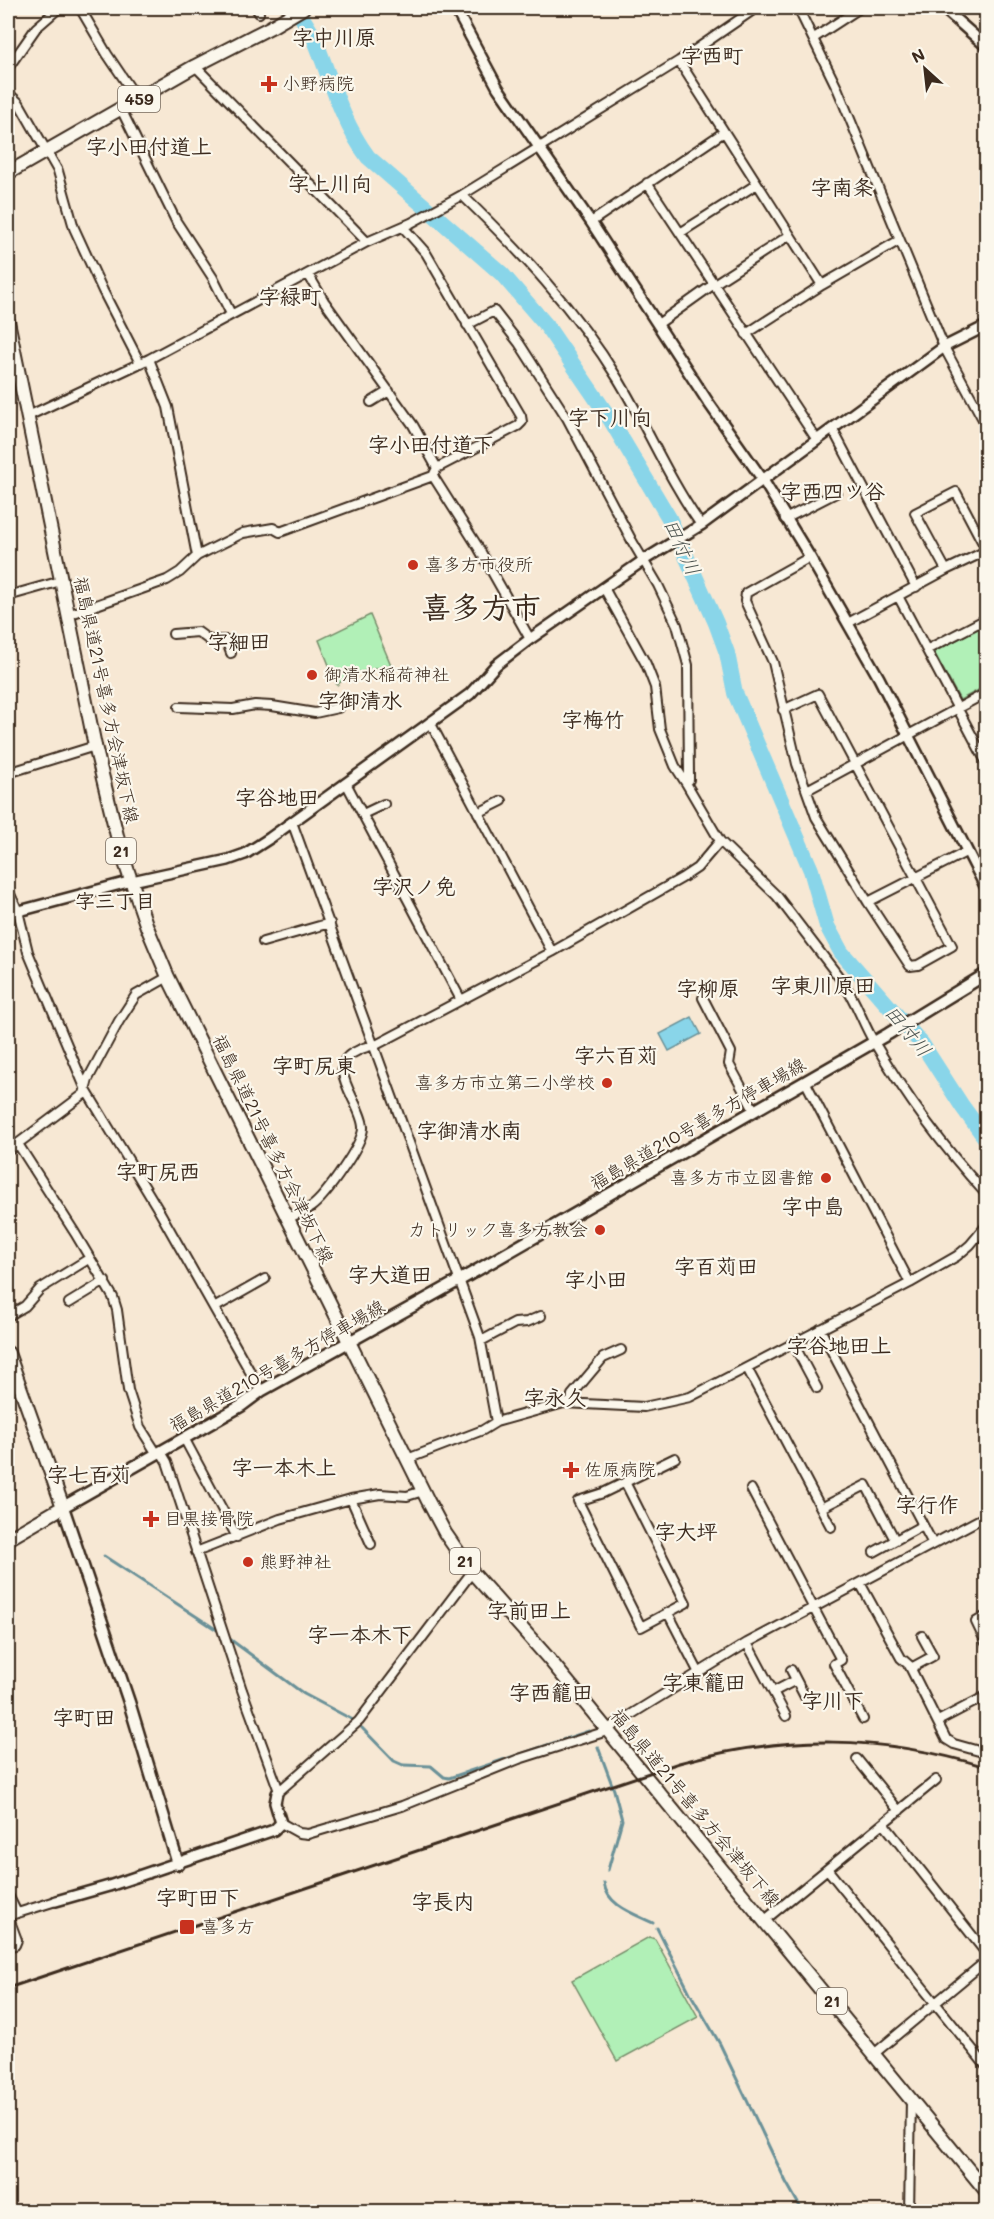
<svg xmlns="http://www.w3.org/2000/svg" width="994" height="2219" font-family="Mali,'Klee One',sans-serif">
<rect width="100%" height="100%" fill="#f7e8d4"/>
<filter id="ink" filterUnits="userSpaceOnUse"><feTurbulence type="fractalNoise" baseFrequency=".0167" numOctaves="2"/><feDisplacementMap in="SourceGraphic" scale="12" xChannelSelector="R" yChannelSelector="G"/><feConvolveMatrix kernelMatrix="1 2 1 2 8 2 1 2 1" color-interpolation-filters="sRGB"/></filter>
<g filter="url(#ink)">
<path fill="#b1f0b7" stroke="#768d6a" stroke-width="1.5" d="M370,615L391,665L349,675L337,685L319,640Z
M986,624V686L960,700L934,652Z
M649,1937L655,1939L698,2017L617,2061L572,1980Z"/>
<path fill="#89d5e9" stroke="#6a9198" stroke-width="1.5" d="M692,1017L701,1034L669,1051L660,1034Z"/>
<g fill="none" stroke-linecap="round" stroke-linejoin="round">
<path stroke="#6a9198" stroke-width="3" d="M104,1556L217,1630
M227,1637L304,1694L353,1720
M362,1728L394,1761L403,1765L431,1766L444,1777L449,1778L589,1731L591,1732
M598,1747L614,1790L622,1820L608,1870
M604,1883C607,1906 635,1914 653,1923
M657,1928L690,1993L720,2044L786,2182L803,2212"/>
<path stroke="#89d5e9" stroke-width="16" d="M296,8C302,18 310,29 315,40C331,80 342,122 368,157L502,274L546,325L610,419L669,518L716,623L727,653L735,693L811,870L827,926L841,952L922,1044L962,1106L986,1139"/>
<g stroke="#3b2a1e" stroke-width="12">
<path id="minor" d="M80,8L107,54L138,100
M256,8L259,13
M798,8L838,90L944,347L986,425
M814,38L860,8
M679,61L822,285L898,241
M195,66L367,242
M8,68L36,28L59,8
M8,93L19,103L58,171L74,228L103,291L140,363
M121,109L176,221L213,278L231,314
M647,183L817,440
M462,195C520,251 575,309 618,379C647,427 668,478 701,525
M591,222L724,132
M680,233L757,184
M308,274L324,301L413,425L437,468
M658,324L714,284L790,235
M467,325L494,311L519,343L567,418L632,541L658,585L677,625L688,665L689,776V780L686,783L720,841L777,896L842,981C856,1000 862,1022 874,1042C906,1097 944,1148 986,1194
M746,334L822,285
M149,359L168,407L197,556
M371,402L389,391
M26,417L149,359L367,242L411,223L462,195L679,61L756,8
M833,430L916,587
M433,476L478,547L530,639
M785,519L836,493
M810,557L746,593L745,601L773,662L797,764L816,817L868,902L966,852
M946,570L915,513L956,492L986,549
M604,588L646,664L655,687L660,729L675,766L686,783
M8,596L61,581
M898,596L986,762
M68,615L167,580L180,572L197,556L243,533L273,528L280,532L433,476L437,468L518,426L522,422L521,416L426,253L403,227
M848,623L946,570L986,551
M173,634L198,632L209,640H226L231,653
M928,649L986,619
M179,707L233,709L255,705L272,706L315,713L338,708
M783,710L818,694L952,946L918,965L910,966L868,902
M430,722L552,952
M8,773L95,746
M346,783L461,1000
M807,790L986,693
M478,813L502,801
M363,814L384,804
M292,822L480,1337L496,1422
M8,890L18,911L28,952L86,1090L158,1209L261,1391
M263,942L330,923
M703,998L731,1052L729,1064L754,1110
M805,1081L910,1283
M18,1144L75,1233L113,1297L117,1310L128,1390L140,1427L157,1454
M8,1151L84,1094L88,1079L119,1021L136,995L168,977
M286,1219C295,1215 304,1212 311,1207C325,1197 364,1143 363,1127C362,1103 322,1065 357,1051C363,1048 367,1046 374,1046L552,952L682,878L697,868L720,841
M69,1303L105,1281
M214,1308L265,1279
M8,1316L25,1306L40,1289L90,1258
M820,1329L933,1544
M481,1341L515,1323L527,1322L541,1316
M793,1343L817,1388
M747,1368L831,1527
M571,1403L572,1395L598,1364L603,1358L621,1350
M184,1438L237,1537
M161,1452L167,1462L242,1690L279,1791
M407,1459L483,1430L496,1422L564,1403L644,1407L690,1397L910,1283L957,1256L970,1245L986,1226
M625,1482L686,1603L641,1627L578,1501L603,1493L675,1458
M751,1489L841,1660L834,1664L863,1719
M351,1499L371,1544
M821,1508L866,1485L895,1540
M196,1552L280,1519L351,1499L380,1494L407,1496L423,1491
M874,1552L923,1525
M860,1583L901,1658L909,1665L946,1739L954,1744L986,1753
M668,1613L699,1673
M986,1616L976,1622L986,1643
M747,1643L786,1716
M911,1668L933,1656L922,1636
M791,1670L805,1697
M773,1692L796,1680
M938,1721L986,1696
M857,1759L899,1811
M277,1793L359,1721L472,1572
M281,1823L299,1833L308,1834L402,1806L519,1759L601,1733L747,1643L986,1516
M884,1824L986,1953
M828,1870L986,2066
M8,1895L17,1913
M8,1916L56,1901
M765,1920L936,1780
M8,1947L15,1945L17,1940L8,1916
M875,2053L986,1961
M909,2212L911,2099"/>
</g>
<g stroke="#3b2a1e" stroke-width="14">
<path id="tertiary" d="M455,8L498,88L591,222L708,402L763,480L810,557L879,678L986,888
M943,8L986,46
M8,914L132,881L228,860L245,854L270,838L470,694L496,665L530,639L644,560L701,525L944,347L986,326
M56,1901L109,1886L274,1830L281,1823L275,1803L277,1793"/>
</g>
<g stroke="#3b2a1e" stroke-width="15">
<path id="secondary" d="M178,1864L129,1702L63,1507L241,1406L261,1391L460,1280L888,1034L986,974"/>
</g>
<g stroke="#3b2a1e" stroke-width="16">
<path id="primary" d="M8,321L95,746L120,848L147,927L168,977L428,1501L445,1533L472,1572L549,1659L986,2191
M8,1353L63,1507L8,1539"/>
</g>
<g stroke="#3b2a1e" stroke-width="16">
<path id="trunk" d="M8,173L195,66L271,27L303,8"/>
</g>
<use href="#minor" stroke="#fbf7ec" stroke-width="8"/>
<use href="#tertiary" stroke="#fbf7ec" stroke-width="9"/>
<use href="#secondary" stroke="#fbf7ec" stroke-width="10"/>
<use href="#primary" stroke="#fbf7ec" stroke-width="12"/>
<use href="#trunk" stroke="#fbf7ec" stroke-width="12"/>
<path stroke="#3b2a1e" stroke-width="3" d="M8,1988L679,1763C785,1734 881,1735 986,1767"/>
</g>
</g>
<g fill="#c8321e" stroke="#fbf7ec" stroke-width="2">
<path d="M266 75h6v6h6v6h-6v6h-6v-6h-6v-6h6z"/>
<circle cx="413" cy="565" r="6"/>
<circle cx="312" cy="675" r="6"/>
<circle cx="607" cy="1083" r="6"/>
<circle cx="826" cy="1178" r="6"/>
<circle cx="600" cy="1230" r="6"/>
<path d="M568 1461h6v6h6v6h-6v6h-6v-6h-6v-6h6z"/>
<path d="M148 1510h6v6h6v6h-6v6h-6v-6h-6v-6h6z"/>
<circle cx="248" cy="1562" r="6"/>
<rect x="179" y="1919" width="16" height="16" rx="3"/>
</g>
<g text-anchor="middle" stroke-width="4.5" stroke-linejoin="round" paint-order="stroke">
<g fill="#fbf7ec" stroke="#75685c" stroke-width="1.5">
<rect x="118" y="86" width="42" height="26" rx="4.5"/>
<rect x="106" y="838" width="30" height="26" rx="4.5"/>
<rect x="450" y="1548" width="30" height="26" rx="4.5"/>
<rect x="817" y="1988" width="30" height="26" rx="4.5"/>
</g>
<g font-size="16" font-weight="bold" fill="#3b2a1e">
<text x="139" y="105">459</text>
<text x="121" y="857">21</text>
<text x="465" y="1567">21</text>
<text x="832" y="2007">21</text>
</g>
<g font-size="18" fill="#3b2a1e" stroke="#fbf7ec" text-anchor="start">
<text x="282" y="90">小野病院</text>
<text x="425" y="571">喜多方市役所</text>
<text x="324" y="681">御清水稲荷神社</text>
<text x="595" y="1089" text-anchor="end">喜多方市立第二小学校</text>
<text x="814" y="1184" text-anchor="end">喜多方市立図書館</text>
<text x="588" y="1236" text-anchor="end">カトリック喜多方教会</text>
<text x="584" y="1476">佐原病院</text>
<text x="164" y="1525">目黒接骨院</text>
<text x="260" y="1568">熊野神社</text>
<text x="201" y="1933">喜多方</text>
</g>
<g font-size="18" fill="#3b2a1e" stroke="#fbf7ec">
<text transform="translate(106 700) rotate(78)" y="6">福島県道21号喜多方会津坂下線</text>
<text transform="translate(698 1124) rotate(-30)" y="6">福島県道210号喜多方停車場線</text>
<text transform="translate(273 1149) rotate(64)" y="6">福島県道21号喜多方会津坂下線</text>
<text transform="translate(277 1366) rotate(-30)" y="6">福島県道210号喜多方停車場線</text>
<text transform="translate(695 1808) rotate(50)" y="6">福島県道21号喜多方会津坂下線</text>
</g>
<g font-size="20" font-style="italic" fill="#4e5551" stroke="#fbf7ec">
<text transform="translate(682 547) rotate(65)" y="7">田付川</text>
<text transform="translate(908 1031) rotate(50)" y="7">田付川</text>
</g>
<g font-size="20" font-weight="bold" fill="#3b2a1e" stroke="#fbf7ec">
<text x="115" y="908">字三丁目</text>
</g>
<g font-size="21" font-weight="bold" fill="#3b2a1e" stroke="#fbf7ec">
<text x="334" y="45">字中川原</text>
<text x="712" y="63">字西町</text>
<text x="149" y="154">字小田付道上</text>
<text x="330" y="191">字上川向</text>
<text x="842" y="195">字南条</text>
<text x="290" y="304">字緑町</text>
<text x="610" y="425">字下川向</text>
<text x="431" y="452">字小田付道下</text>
<text x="833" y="499">字西四ツ谷</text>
<text x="239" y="649">字細田</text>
<text x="360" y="708">字御清水</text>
<text x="593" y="727">字梅竹</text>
<text x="277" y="805">字谷地田</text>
<text x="414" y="894">字沢ノ免</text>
<text x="823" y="993">字東川原田</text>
<text x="708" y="996">字柳原</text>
<text x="616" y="1063">字六百苅</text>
<text x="314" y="1073">字町尻東</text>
<text x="469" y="1138">字御清水南</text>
<text x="158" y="1179">字町尻西</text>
<text x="813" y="1214">字中島</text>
<text x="716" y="1274">字百苅田</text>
<text x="390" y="1282">字大道田</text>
<text x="596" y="1287">字小田</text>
<text x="839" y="1353">字谷地田上</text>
<text x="555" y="1405">字永久</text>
<text x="284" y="1475">字一本木上</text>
<text x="89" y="1482">字七百苅</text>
<text x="927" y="1512">字行作</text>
<text x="686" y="1539">字大坪</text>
<text x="529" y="1618">字前田上</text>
<text x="360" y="1642">字一本木下</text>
<text x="704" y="1690">字東籠田</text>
<text x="551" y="1700">字西籠田</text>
<text x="833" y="1708">字川下</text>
<text x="84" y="1725">字町田</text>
<text x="198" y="1905">字町田下</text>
<text x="443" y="1909">字長内</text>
</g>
<g font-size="30" font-weight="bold" fill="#3b2a1e" stroke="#fbf7ec">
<text x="481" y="618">喜多方市</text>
</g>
</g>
<rect width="994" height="2219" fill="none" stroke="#fbf7ec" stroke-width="30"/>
<rect x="15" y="15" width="964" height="2189" fill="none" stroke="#3b2a1e" stroke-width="2" filter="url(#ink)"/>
<g transform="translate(925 69) rotate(333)" stroke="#fbf7ec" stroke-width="4.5" paint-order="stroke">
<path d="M0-4.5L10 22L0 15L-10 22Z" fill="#3b2a1e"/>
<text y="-9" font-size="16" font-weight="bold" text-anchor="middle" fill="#3b2a1e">N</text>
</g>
</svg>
